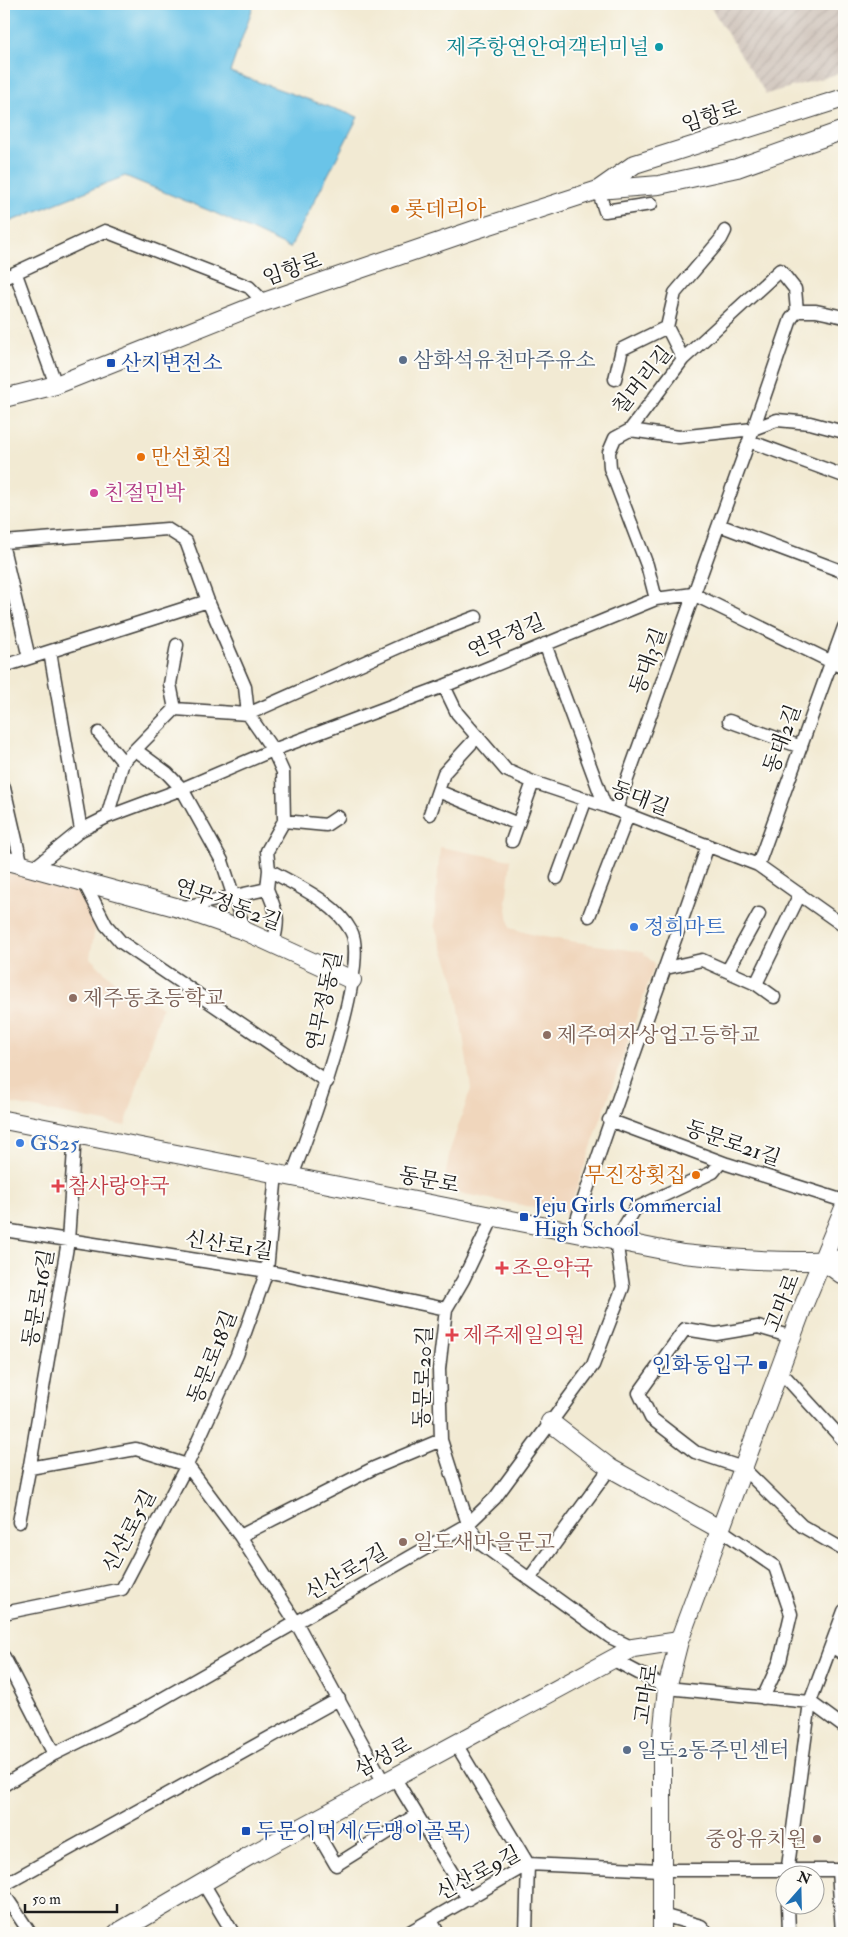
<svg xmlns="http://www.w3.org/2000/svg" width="848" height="1937" font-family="'IM FELL Double Pica','Noto Serif KR',serif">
<defs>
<pattern id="industrial-furrows" width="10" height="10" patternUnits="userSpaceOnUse" patternTransform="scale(1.25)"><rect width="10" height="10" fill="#cec2b9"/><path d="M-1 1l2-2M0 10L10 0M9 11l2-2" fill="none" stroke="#b0a69e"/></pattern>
</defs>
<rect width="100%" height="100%" fill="#fdfcf7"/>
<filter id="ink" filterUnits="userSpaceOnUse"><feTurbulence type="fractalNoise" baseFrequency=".02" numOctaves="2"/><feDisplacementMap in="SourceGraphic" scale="10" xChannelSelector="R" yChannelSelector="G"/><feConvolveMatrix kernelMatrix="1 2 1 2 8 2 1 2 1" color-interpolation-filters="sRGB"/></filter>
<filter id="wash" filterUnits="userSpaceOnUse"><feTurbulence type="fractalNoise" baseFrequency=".0096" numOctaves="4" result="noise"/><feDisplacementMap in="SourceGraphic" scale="20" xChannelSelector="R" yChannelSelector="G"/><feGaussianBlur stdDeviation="1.12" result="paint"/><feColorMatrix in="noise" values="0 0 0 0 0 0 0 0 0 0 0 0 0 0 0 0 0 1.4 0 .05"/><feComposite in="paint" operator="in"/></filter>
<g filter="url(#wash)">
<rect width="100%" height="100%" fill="#f2ead3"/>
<path fill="#f0d6bc" d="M440,847L511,860L506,902L510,928L538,936L642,952L655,964L568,1214L443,1190L450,1150L471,1089L455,981L434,925Z
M4,871L77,891L96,923L90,958L122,989L162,1007L125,1126L4,1102Z"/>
<path fill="url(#industrial-furrows)" d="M716,4H844V72L766,94L711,8Z"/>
<path fill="#6bc4e8" stroke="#447082" d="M4,4H254L230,72L358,117L290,248L215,213L125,176L4,224Z"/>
</g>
<g filter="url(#ink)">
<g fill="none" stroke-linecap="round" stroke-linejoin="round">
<g stroke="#3c3b37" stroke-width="15">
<path id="street" d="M598,190L605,211L651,204
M16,274L56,385
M4,278L105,231L249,287L264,302
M683,359L667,327L675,293L721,239L725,231
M615,379L622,349L667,327
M630,430L679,437L753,429L777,420L810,423L844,432
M749,441L844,476
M719,525L844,572
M4,542L167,529L186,541L208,601L245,687L248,714L410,642L476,617
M4,552L29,658
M656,599L647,565L610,468L609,452L615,438L630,430L683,359L780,270L795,289L797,311
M545,644L605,806
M50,652L81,830
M4,666L208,601
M444,686L457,713L506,770L533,782L605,806L758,865L844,926
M175,709L248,714L273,750L283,772L284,821L267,851L269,870L267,889L179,908
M175,709L170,684L177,645
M729,721L801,747
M99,733L123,762
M137,751L167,773L182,789L222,861L245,931
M4,788L22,866
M438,791L518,824
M616,810L749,441L791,319L797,311H816L844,317
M430,814L444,773L478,736
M107,817L123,762L175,709
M284,821L326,825L338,817
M512,841L533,782
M758,865L844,627
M34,868L81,830L107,817L182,789L273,750L444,686L656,599L693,594L844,668
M269,870C297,886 335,902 351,931C371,966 308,1135 292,1176
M557,878L586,799
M84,882L106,925L121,942L327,1082
M267,889C277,914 280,917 273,944
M589,916L628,815
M666,968L702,960L756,984L774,997
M728,970L759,914
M756,984L800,894
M609,1120L727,1164L844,1201
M276,1173L267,1271L237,1355L187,1465L240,1536L297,1624L384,1783
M494,1215L463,1280L446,1309L439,1369L441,1440L468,1524L481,1544L610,1637L633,1648
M4,1230L261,1270L446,1309
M573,1232C615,1102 664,974 708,845
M792,1337L758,1327L716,1334L685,1329L639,1393L651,1418L695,1452L743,1468L802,1526L844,1550
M780,1371L844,1441
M19,1522L30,1465L68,1241L75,1134
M721,1530L775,1567L791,1614L780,1661L763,1698
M240,1536L374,1468L441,1440
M529,1579L610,1468
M4,1613L122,1589L187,1465L136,1449L30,1468
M831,1646L844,1654
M4,1657L54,1754
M612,1659L667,1688L810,1702L844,1727
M456,1744L528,1864L526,1933
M394,1777L468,1899
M4,1785L54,1754L141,1711L468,1524L495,1498L593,1365L623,1287L616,1240L635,1209L713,1172L721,1162
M311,1822L336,1865L416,1815
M838,1870L842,1933
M787,1874L810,1702L844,1611
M203,1883L233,1933
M4,1885L339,1699
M4,1894L30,1933
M788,1904L789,1933
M662,1915L701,1926L707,1933
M431,1920L438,1933
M408,1933L528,1864L660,1870H844"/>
</g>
<g stroke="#3c3b37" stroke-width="20">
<path id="secondary" d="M598,190L635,164L844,98
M4,398L56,385L264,302L474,230L598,190L659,185L737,168L844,130
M4,860L179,908L245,931L352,980
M4,1120L683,1254C736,1259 791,1264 844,1259
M823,1261L844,1276
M550,1422L610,1468L721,1530
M117,1933L249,1856L633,1648L679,1641
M662,1933V1737L667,1688L679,1641L802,1309L844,1208"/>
</g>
<use href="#street" stroke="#fff" stroke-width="12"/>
<use href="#secondary" stroke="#fff" stroke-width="18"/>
</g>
</g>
<circle fill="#0f9aa8" stroke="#fdfcf7" stroke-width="2" cx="659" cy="47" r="5"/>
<g fill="#e8710a" stroke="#fdfcf7" stroke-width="2">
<circle cx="395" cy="209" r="5"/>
<circle cx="141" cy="457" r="5"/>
<circle cx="696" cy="1175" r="5"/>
</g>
<g fill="#5c6f8a" stroke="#fdfcf7" stroke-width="2">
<circle cx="403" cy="360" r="5"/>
<circle cx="627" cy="1750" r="5"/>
</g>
<g fill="#1a4fb4" stroke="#fdfcf7" stroke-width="2">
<rect x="106" y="358" width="10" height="10" rx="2.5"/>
<rect x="519" y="1212" width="10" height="10" rx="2.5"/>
<rect x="758" y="1360" width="10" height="10" rx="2.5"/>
<rect x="241" y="1826" width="10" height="10" rx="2.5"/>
</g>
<circle fill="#d1479c" stroke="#fdfcf7" stroke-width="2" cx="94" cy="493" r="5"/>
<g fill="#3f7fe0" stroke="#fdfcf7" stroke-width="2">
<circle cx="634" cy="927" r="5"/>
<circle cx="20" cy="1143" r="5"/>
</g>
<g fill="#8d6e63" stroke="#fdfcf7" stroke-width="2">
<circle cx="73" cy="998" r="5"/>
<circle cx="547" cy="1035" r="5"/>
<circle cx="403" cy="1542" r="5"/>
<circle cx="817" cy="1839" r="5"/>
</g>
<g fill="#e0444e" stroke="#fdfcf7" stroke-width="2">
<path d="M55.5 1178.5h5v5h5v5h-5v5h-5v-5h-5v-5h5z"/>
<path d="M499.5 1260.5h5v5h5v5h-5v5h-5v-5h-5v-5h5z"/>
<path d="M449.5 1327.5h5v5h5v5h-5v5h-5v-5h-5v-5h5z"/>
</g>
<g text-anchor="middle" stroke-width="4" stroke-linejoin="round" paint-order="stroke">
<g font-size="21" fill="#0d838f" stroke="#fdfcf7" text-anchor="end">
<text x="649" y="54">제주항연안여객터미널</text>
</g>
<g font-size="21" fill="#1c1c1c" stroke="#fdfcf7">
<text transform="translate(711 116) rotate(-18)" y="7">임항로</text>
<text transform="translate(292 269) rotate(-19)" y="7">임항로</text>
<text transform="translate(642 380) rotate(-51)" y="7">칠머리길</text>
<text transform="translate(506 636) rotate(-23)" y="7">연무정길</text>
<text transform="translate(648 661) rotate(-70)" y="7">동대3길</text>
<text transform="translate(782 739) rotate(-70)" y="7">동대2길</text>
<text transform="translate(640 798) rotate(21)" y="7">동대길</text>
<text transform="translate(228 904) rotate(20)" y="7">연무정동2길</text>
<text transform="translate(324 1001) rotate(-78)" y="7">연무정동길</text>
<text transform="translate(733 1143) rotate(19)" y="7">동문로21길</text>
<text transform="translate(429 1180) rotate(11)" y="7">동문로</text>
<text transform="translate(229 1245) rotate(9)" y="7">신산로1길</text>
<text transform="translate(38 1298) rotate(-80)" y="7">동문로16길</text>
<text transform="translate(782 1303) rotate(-68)" y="7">고마로</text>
<text transform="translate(212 1357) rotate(-68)" y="7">동문로18길</text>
<text transform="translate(423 1377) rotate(-88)" y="7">동문로20길</text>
<text transform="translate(129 1531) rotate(-62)" y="7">신산로5길</text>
<text transform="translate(346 1572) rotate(-30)" y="7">신산로7길</text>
<text transform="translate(646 1694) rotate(-81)" y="7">고마로</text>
<text transform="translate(383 1757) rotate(-28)" y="7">삼성로</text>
<text transform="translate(478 1873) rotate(-28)" y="7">신산로9길</text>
</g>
<g font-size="21" fill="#c56008" stroke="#fdfcf7" text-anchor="start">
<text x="405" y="216">롯데리아</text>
<text x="151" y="464">만선횟집</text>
<text x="686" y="1182" text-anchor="end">무진장횟집</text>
</g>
<g font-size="21" fill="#4e5e75" stroke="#fdfcf7" text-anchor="start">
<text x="413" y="367">삼화석유천마주유소</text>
<text x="637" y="1757">일도2동주민센터</text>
</g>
<g font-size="21" fill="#164399" stroke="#fdfcf7" text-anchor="start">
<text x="121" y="370">산지변전소</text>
<text x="534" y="1212">Jeju Girls Commercial<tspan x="534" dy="24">High School</tspan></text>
<text x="753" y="1372" text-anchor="end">인화동입구</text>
<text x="256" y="1838">두문이머세(두맹이골목)</text>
</g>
<g font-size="21" fill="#b23c85" stroke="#fdfcf7" text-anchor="start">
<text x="104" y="500">친절민박</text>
</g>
<g font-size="21" fill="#366cbe" stroke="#fdfcf7" text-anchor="start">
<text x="644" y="934">정희마트</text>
<text x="30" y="1150">GS25</text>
</g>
<g font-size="21" fill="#785e54" stroke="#fdfcf7" text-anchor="start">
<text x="83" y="1005">제주동초등학교</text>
<text x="557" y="1042">제주여자상업고등학교</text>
<text x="413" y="1549">일도새마을문고</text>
<text x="807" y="1846" text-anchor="end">중앙유치원</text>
</g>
<g font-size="21" fill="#be3a42" stroke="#fdfcf7" text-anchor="start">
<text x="68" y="1193">참사랑약국</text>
<text x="512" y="1275">조은약국</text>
<text x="463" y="1342">제주제일의원</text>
</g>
</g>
<rect width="848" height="1937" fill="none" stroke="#fdfcf7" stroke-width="20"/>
<g transform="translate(800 1890) rotate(20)"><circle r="24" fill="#fdfcf7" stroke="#a3a29f"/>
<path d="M0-4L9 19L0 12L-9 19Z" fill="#1f6fb2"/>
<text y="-8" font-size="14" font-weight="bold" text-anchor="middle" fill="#1c1c1c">N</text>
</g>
<path d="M25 1904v8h92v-8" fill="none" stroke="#1c1c1c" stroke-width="2.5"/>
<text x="32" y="1904" font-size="15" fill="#1c1c1c" stroke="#fdfcf7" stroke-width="4" paint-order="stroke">50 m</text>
</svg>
